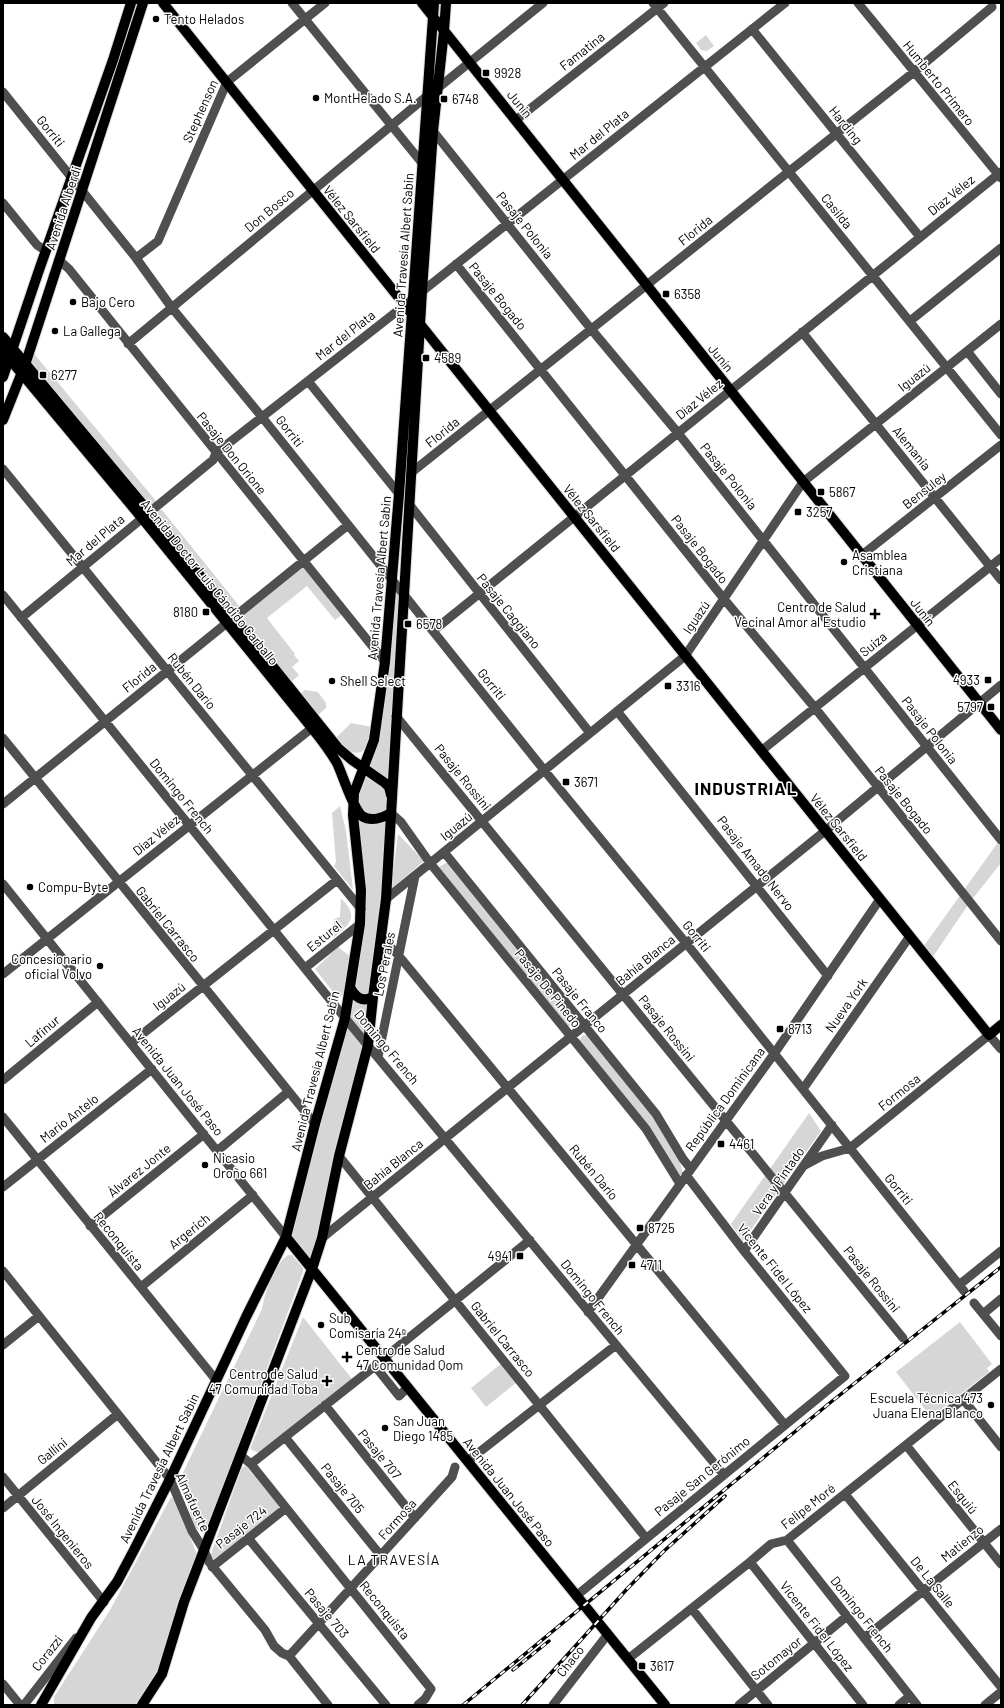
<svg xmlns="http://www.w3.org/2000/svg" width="1004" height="1708" font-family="Barlow,sans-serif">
<rect width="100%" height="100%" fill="#fff"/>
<path fill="#d6d6d6" d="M706,35L714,46L707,51L701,50L696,43Z
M31,350L156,501L155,503L151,505L147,503L29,361Z
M159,510H162L236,602L239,606L237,609L231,607L157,516V512Z
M300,567L307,569L343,614L335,620L307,586L267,618L295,654L294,655L299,661L292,667L299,675L291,682L241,620L242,614Z
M392,580L403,594L394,769L368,1045L312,1269L286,1237L345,1018L360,924L353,815L368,758Z
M305,690L318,692L326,703V708L318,715L300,694Z
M351,723L372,727C371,733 370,741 367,746C357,762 342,746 336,738Z
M340,806L346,831L353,890L334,866L336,862L332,813Z
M398,834L424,861L391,889Z
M1001,838V863L970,902L930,961L921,950Z
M446,863L450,864L574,1020L570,1026L567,1027L439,867Z
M341,898C359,917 351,923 333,938L334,919L340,917Z
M338,947L351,957L345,993L338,998L315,969Z
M583,1035L589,1036C606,1057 687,1151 682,1174L680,1175L580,1042V1039Z
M809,1113L821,1131L743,1241L731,1224Z
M288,1255H292L303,1268V1272L247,1421L240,1443L205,1532L199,1531L195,1527L179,1481C206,1424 234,1367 262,1309C265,1292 274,1265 288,1255Z
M303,1317L352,1379L259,1453L250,1449Z
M960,1322L992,1364L987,1368L989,1372L931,1417L896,1372Z
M502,1363L517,1382L486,1407L471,1388Z
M246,1466L280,1507L213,1560L210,1557L241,1470L243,1467Z
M171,1497L175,1500L198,1557L158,1669L135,1705H54V1697L110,1610Z"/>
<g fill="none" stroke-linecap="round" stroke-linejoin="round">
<g stroke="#dbdbdb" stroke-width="12">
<path id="major" d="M163,3L989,1035L1001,1025
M422,3L1001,730
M3,337L149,512L338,748L352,760L385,783L389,787L391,795
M3,351L142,518L312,728C321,739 330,751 337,763C343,776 353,808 362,816C371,822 383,818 391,813
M3,377L38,273L113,60L131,3
M3,420L26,362L143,3
M350,987C355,997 362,1003 373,997
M286,1237L665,1705
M41,1705L91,1618L117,1582L134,1550L170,1479L246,1317L286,1237L315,1124L345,1018L360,924L361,890L353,815L354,793L374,740L385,662L399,494L434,3
M142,1705L162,1674L184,1602L312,1269L322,1238L339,1156L368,1045L373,997L386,899L422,291L433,131L444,31L446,3"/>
</g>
<path stroke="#4f4f4f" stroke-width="9" d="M292,3L422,163
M653,3L1001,435
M858,3L1001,178
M752,29L920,237
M438,88L543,3
M3,92L136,258L172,308L262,417L544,770L686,943L964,1291
M516,120L664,3
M433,131L591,329L678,433L1001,840
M3,203L37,245L46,251
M136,258L158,241L227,82L325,3
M59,260L69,269L385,662
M456,264L724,599L815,708L1001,941
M910,321L1001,248
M802,332L1001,580
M128,344L427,96
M967,351L1001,394
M308,381L399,494
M3,469L361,909
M412,472L914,72L992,7
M409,504L590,733
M862,555L1001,445
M3,595L345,1018L724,1475
M21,618L213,460L216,453L405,305L785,3
M433,631L1001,172
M617,711L828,976
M396,716L903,1338
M3,738L315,1124
M761,751L1001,558
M3,804L348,525
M391,813L401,822L430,863L646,1129L680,1184
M444,852L656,1114L683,1159L691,1169
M3,884L286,1237
M386,899L685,656L803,482L1001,324
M381,937L399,956L785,1425
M305,968L360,924
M3,974L317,724
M131,1043L337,880
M378,1057L415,876
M3,1080L98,1002
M803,1089L910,936
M3,1117L216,1380
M217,1151L288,1092
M339,1156L646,1538
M805,1165L822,1156L850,1148L989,1035L1001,1049
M3,1187L152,1069
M90,1226L204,1134
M322,1238L825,831L1001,685
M744,1251L832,1125
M3,1271L170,1479L192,1531L204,1550L209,1562L265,1630L274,1646L282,1653L289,1656L328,1705
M959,1285L1001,1251
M141,1287L253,1195
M974,1303L1001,1336
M588,1312L774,1054L880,899
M983,1314L1001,1299
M3,1345L39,1316
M384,1358L530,1240
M963,1399L1001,1447
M325,1405L415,1518
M285,1437L381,1556
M906,1445L1001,1564
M240,1455L251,1464L431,1689L425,1699L418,1705
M468,1461L616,1345
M251,1464L375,1366L399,1396L408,1387
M3,1477L104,1602
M845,1494L1001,1687
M3,1508L118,1414
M248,1538L386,1705
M787,1540L917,1705
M750,1562L863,1705
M212,1567L286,1508
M576,1596L845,1376L744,1251L686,1175
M692,1609L768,1705
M864,1638L1001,1529
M289,1656L452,1477L455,1467
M628,1659L750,1562L771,1544L787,1540L1001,1369
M3,1684L20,1705
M24,1705L76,1638
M553,1705L608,1634
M739,1705L847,1616
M899,1705L910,1696
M985,1705L1001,1692"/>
<use href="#major" stroke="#000" stroke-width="10"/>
<g stroke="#000" stroke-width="3.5">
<path id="rail" d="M513,1670L549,1641
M463,1705L831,1402L1001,1267
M522,1705L627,1589L664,1551L725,1496"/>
</g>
<use href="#rail" stroke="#fff" stroke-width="2" stroke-dasharray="6" stroke-linecap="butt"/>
</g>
<g fill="#000" stroke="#fff" stroke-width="1.5">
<circle cx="156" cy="19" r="4"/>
<rect x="482" y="69" width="8" height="8" rx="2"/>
<circle cx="316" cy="98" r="4"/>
<rect x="440" y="95" width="8" height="8" rx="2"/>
<rect x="662" y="290" width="8" height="8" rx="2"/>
<circle cx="73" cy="302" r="4"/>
<circle cx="55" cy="331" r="4"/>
<rect x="422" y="354" width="8" height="8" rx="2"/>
<rect x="39" y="371" width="8" height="8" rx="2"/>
<rect x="817" y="488" width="8" height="8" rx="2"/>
<rect x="794" y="508" width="8" height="8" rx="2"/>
<circle cx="844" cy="562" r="4"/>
<rect x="202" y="608" width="8" height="8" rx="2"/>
<path d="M873 608h4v4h4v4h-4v4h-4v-4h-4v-4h4z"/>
<rect x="404" y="620" width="8" height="8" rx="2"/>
<rect x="984" y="676" width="8" height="8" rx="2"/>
<circle cx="332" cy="681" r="4"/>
<rect x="664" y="682" width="8" height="8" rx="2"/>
<rect x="987" y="703" width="8" height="8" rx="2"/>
<rect x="562" y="778" width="8" height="8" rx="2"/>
<circle cx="30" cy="887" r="4"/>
<circle cx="100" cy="966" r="4"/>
<rect x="776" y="1025" width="8" height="8" rx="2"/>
<rect x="717" y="1140" width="8" height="8" rx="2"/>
<circle cx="205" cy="1165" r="4"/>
<rect x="636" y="1224" width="8" height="8" rx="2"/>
<rect x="516" y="1252" width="8" height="8" rx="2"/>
<rect x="628" y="1261" width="8" height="8" rx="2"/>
<circle cx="321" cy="1325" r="4"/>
<path d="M345 1351h4v4h4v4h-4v4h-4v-4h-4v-4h4z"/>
<path d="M325 1375h4v4h4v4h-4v4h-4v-4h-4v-4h4z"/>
<circle cx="991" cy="1405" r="4"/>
<circle cx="385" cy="1428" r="4"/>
<rect x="638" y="1662" width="8" height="8" rx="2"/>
</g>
<g text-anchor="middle" stroke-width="3" stroke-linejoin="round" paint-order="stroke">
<g font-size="13" fill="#000" stroke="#fff" text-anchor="start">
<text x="164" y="24">Tento Helados</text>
<text x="494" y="78">9928</text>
<text x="324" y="103">MontHelado S.A.</text>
<text x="452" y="104">6748</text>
<text x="674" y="299">6358</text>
<text x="81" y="307">Bajo Cero</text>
<text x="63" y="336">La Gallega</text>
<text x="434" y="363">4589</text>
<text x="51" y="380">6277</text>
<text x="829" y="497">5867</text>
<text x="806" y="517">3257</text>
<text x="852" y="560">Asamblea<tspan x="852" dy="15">Cristiana</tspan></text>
<text x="866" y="612" text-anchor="end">Centro de Salud<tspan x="866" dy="15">Vecinal Amor al Estudio</tspan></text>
<text x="198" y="617" text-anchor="end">8180</text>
<text x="416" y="629">6578</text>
<text x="980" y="685" text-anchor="end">4933</text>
<text x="340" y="686">Shell Select</text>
<text x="676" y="691">3316</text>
<text x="983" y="712" text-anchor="end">5797</text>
<text x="574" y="787">3671</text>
<text x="38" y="892">Compu-Byte</text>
<text x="92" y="964" text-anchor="end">Concesionario<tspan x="92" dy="15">oficial Volvo</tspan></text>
<text x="788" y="1034">8713</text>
<text x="729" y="1149">4461</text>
<text x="213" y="1163">Nicasio<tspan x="213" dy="15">Oroño 661</tspan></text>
<text x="648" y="1233">8725</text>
<text x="512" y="1261" text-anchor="end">4941</text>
<text x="640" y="1270">4711</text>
<text x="329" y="1323">Sub<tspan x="329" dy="15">Comisaría 24ª</tspan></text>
<text x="356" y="1355">Centro de Salud<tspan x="356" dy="15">47 Comunidad Qom</tspan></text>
<text x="318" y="1379" text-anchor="end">Centro de Salud<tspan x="318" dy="15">47 Comunidad Toba</tspan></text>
<text x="983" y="1403" text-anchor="end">Escuela Técnica 473<tspan x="983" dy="15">Juana Elena Blanco</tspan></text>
<text x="393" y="1426">San Juan<tspan x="393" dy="15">Diego 1485</tspan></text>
<text x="650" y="1671">3617</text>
</g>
<g font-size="13" fill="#000" stroke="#fff">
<text transform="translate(582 51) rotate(-38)" y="5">Famatina</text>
<text transform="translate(939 83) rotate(51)" y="5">Humberto Primero</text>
<text transform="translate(520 104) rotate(51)" y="5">Junín</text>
<text transform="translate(200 111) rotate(-66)" y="5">Stephenson</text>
<text transform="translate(846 125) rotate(51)" y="5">Harding</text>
<text transform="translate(51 131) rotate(51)" y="5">Gorriti</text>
<text transform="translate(599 134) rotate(-39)" y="5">Mar del Plata</text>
<text transform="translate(951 195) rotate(-39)" y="5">Díaz Vélez</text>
<text transform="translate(63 208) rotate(-72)" y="5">Avenida Alberdi</text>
<text transform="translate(269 210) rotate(-40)" y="5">Don Bosco</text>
<text transform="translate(837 211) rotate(51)" y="5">Casilda</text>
<text transform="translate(352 219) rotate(51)" y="5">Vélez Sarsfield</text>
<text transform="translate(525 225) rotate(51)" y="5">Pasaje Polonia</text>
<text transform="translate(695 230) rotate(-39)" y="5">Florida</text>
<text transform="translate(403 255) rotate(-86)" y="5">Avenida Travesía Albert Sabin</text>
<text transform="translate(498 296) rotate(51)" y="5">Pasaje Bogado</text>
<text transform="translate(345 335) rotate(-38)" y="5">Mar del Plata</text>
<text transform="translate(721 358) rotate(51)" y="5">Junín</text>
<text transform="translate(914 377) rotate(-38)" y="5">Iguazú</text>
<text transform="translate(699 399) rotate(-39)" y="5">Díaz Vélez</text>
<text transform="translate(290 431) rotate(52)" y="5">Gorriti</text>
<text transform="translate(442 432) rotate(-39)" y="5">Florida</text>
<text transform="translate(912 448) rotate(51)" y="5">Alemania</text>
<text transform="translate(232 453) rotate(51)" y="5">Pasaje Don Orione</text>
<text transform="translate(729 476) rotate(51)" y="5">Pasaje Polonia</text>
<text transform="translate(924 490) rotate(-38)" y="5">Bensuley</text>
<text transform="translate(592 518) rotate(51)" y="5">Vélez Sarsfield</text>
<text transform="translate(95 540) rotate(-40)" y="5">Mar del Plata</text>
<text transform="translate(700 549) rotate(52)" y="5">Pasaje Bogado</text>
<text transform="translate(379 578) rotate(-85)" y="5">Avenida Travesía Albert Sabin</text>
<text transform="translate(210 582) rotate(51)" y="5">Avenida Doctor Luis Cándido Carballo</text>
<text transform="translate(509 611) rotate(51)" y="5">Pasaje Caggiano</text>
<text transform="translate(923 612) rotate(52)" y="5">Junín</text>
<text transform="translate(696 617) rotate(-56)" y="5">Iguazú</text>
<text transform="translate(873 644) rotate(-39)" y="5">Suiza</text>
<text transform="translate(139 677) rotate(-39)" y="5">Florida</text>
<text transform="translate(192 681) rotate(51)" y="5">Rubén Darío</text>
<text transform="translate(492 684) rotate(51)" y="5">Gorriti</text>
<text transform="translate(930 730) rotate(52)" y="5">Pasaje Polonia</text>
<text transform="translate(463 777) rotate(51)" y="5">Pasaje Rossini</text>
<text transform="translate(182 796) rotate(51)" y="5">Domingo French</text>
<text transform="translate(904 800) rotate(51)" y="5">Pasaje Bogado</text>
<text transform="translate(456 826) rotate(-39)" y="5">Iguazú</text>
<text transform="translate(839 827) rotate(51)" y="5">Vélez Sarsfield</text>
<text transform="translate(156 835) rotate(-39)" y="5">Díaz Vélez</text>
<text transform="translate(756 863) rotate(52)" y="5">Pasaje Amado Nervo</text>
<text transform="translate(168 924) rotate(51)" y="5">Gabriel Carrasco</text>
<text transform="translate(324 936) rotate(-39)" y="5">Esturel</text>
<text transform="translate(697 936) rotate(51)" y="5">Gorriti</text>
<text transform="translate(645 960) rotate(-39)" y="5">Bahía Blanca</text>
<text transform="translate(384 964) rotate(-79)" y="5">Los Perales</text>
<text transform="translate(548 988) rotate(51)" y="5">Pasaje De Pinedo</text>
<text transform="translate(169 996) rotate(-38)" y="5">Iguazú</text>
<text transform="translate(580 1000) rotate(51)" y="5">Pasaje Franco</text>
<text transform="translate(846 1005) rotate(-55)" y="5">Nueva York</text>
<text transform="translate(667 1028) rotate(51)" y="5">Pasaje Rossini</text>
<text transform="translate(42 1031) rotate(-40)" y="5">Lafinur</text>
<text transform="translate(387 1047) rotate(50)" y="5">Domingo French</text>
<text transform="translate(315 1071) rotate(-76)" y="5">Avenida Travesía Albert Sabin</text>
<text transform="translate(178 1081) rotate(51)" y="5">Avenida Juan José Paso</text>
<text transform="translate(899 1092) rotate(-39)" y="5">Formosa</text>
<text transform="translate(725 1099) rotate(-54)" y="5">República Dominicana</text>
<text transform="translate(69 1118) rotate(-38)" y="5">Mario Antelo</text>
<text transform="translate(393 1164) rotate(-39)" y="5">Bahía Blanca</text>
<text transform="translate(139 1170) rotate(-39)" y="5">Álvarez Jonte</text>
<text transform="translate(594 1172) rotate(50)" y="5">Rubén Darío</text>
<text transform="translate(778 1181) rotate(-55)" y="5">Vera y Pintado</text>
<text transform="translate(899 1189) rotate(51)" y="5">Gorriti</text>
<text transform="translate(189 1231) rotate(-39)" y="5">Argerich</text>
<text transform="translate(119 1241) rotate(51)" y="5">Reconquista</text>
<text transform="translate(775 1268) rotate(51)" y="5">Vicente Fidel López</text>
<text transform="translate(872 1279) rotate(51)" y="5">Pasaje Rossini</text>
<text transform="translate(593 1297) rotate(51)" y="5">Domingo French</text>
<text transform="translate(503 1339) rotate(51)" y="5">Gabriel Carrasco</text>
<text transform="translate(52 1451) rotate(-39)" y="5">Gallini</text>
<text transform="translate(380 1454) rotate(51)" y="5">Pasaje 707</text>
<text transform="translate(159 1468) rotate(-64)" y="5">Avenida Travesía Albert Sabin</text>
<text transform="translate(702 1476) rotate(-39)" y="5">Pasaje San Gerónimo</text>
<text transform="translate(343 1488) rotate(51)" y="5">Pasaje 705</text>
<text transform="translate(509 1492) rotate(51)" y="5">Avenida Juan José Paso</text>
<text transform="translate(963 1497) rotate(51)" y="5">Esquiú</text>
<text transform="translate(193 1502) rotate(65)" y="5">Almafuerte</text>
<text transform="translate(808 1506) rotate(-38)" y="5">Felipe Moré</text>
<text transform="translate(397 1519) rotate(-48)" y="5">Formosa</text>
<text transform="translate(241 1527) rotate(-38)" y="5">Pasaje 724</text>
<text transform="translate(63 1532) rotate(51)" y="5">José Ingenieros</text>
<text transform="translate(962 1543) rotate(-39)" y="5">Matienzo</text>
<text transform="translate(933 1582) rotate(51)" y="5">De La Salle</text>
<text transform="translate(385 1610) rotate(51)" y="5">Reconquista</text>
<text transform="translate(327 1613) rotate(50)" y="5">Pasaje 703</text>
<text transform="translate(862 1614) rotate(52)" y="5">Domingo French</text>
<text transform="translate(817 1626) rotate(52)" y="5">Vicente Fidel López</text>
<text transform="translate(47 1653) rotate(-52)" y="5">Corazzi</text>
<text transform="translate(776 1658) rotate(-39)" y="5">Sotomayor</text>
<text transform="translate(570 1661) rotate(-52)" y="5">Chaco</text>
</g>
<g font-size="14" letter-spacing="1" fill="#000" stroke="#fff">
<text x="394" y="1565">LA TRAVESÍA</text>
</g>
<g font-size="17" font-weight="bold" letter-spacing="1" fill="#000" stroke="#fff">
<text x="746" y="795">INDUSTRIAL</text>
</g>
</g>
<rect width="1004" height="1708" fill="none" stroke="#000000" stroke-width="8"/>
</svg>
